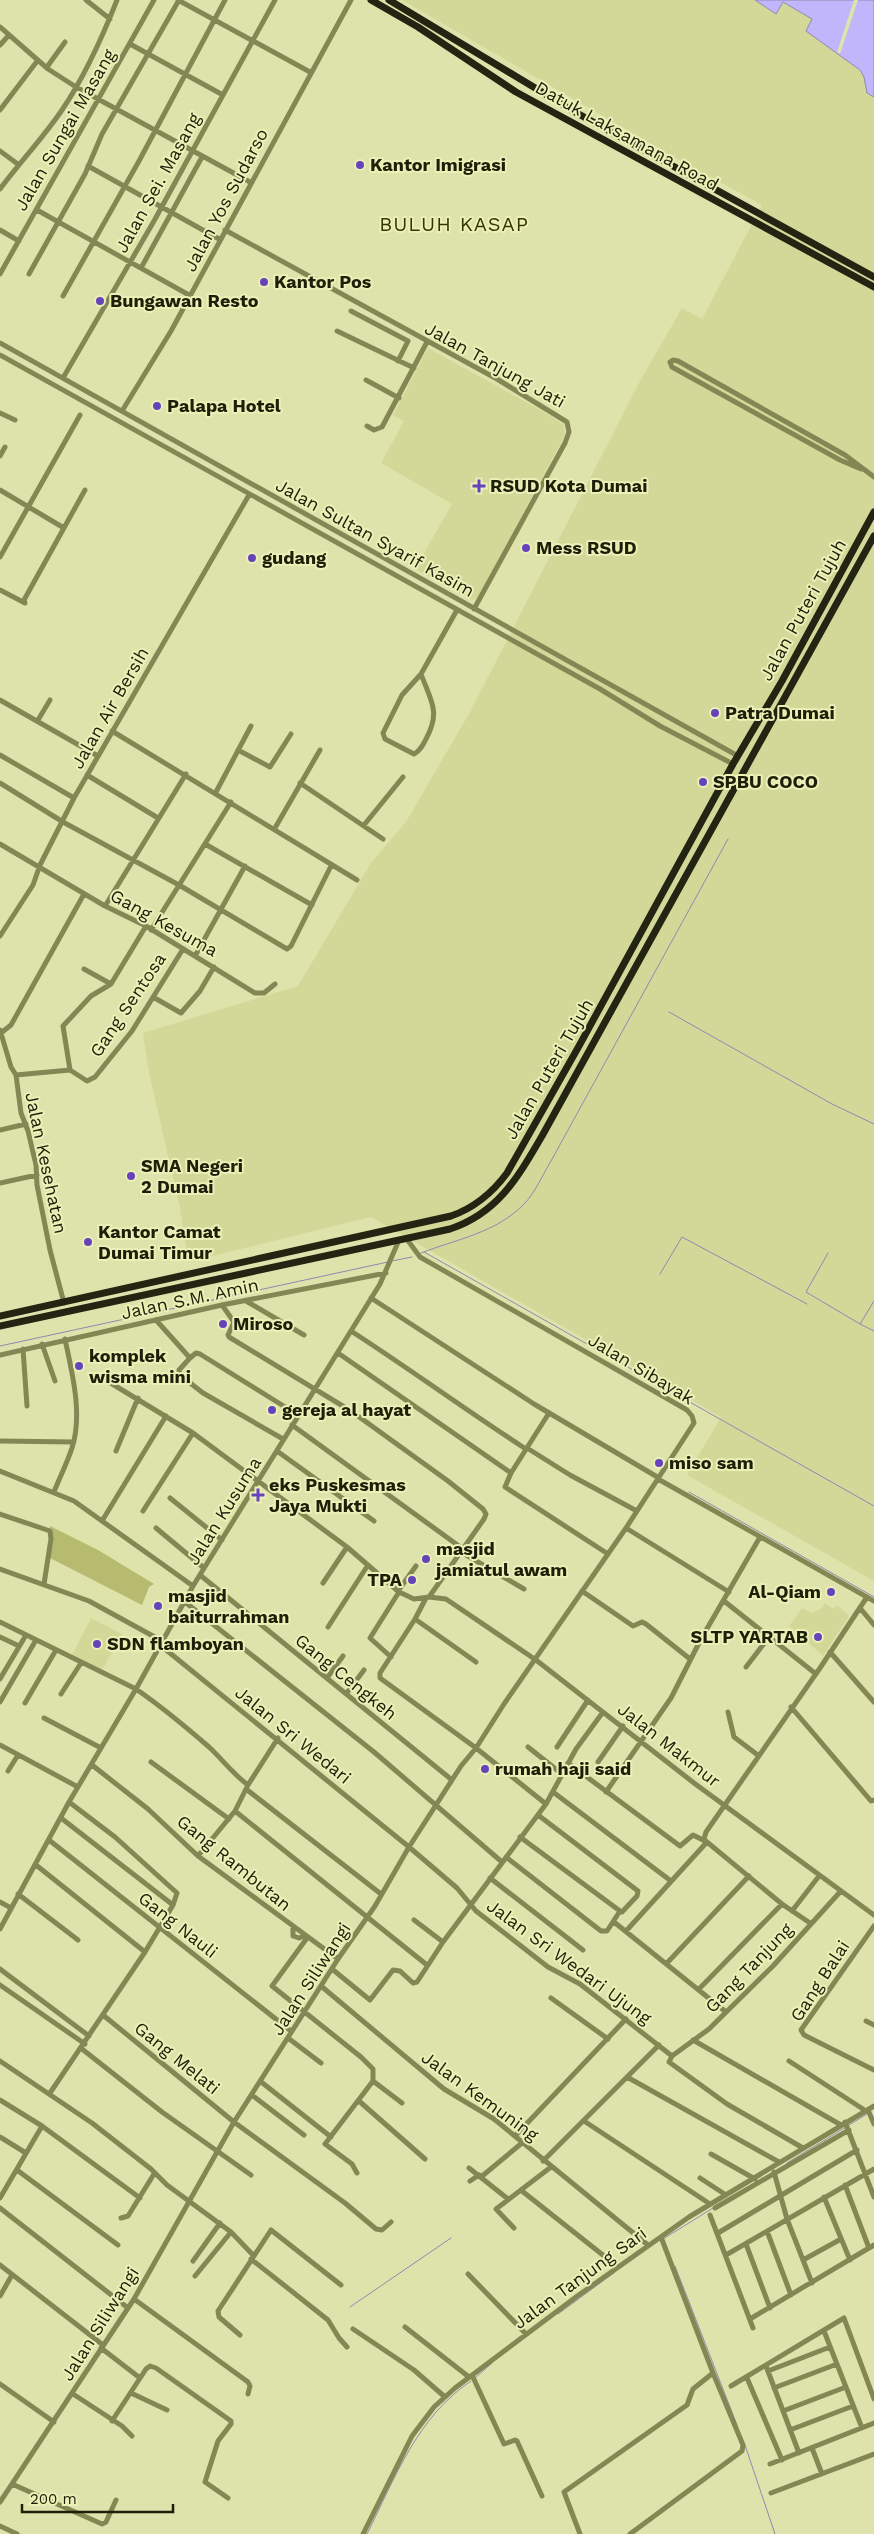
<svg xmlns="http://www.w3.org/2000/svg" width="874" height="2534" font-family="'Work Sans',sans-serif">
<rect width="100%" height="100%" fill="#dee3ab"/>
<path fill="#d3d899" d="M402,0H755L776,13L783,2L812,19L806,31L853,63L864,77L867,93L874,97V1581L687,1475L721,1417L371,1217L188,1262L180,1208L149,1073L143,1033L298,986L371,863L406,822L470,712L639,383L682,308L702,319L762,205L674,157Z
M428,348L544,412L564,425L565,435L478,598L472,600L415,569L452,504L381,463L404,421L393,415Z
M825,1603L833,1609L837,1605L849,1616L823,1656L789,1626L802,1608L811,1613L821,1609Z
M91,1618L122,1634L102,1670L72,1655Z"/>
<path fill="#b6bb6f" d="M50,1526L98,1550L154,1584L149,1587L142,1605L48,1557Z"/>
<path fill="#c1b5fb" stroke="#9088b2" d="M755,0H874V97L867,93L864,77L860,70L806,31L812,19L783,2L776,14Z"/>
<path fill="#dee3ab" d="M854,0H858L840,54L837,52Z"/>
<g fill="none" stroke-linecap="round" stroke-linejoin="round">
<path stroke="#9088b2" stroke-width="1" d="M669,1012L832,1104L874,1124
M424,1252L874,1506
M421,1253C457,1239 496,1233 524,1204C535,1193 543,1174 551,1161L728,839
M828,1253L806,1292L860,1324
M392,1261L412,1257
M660,1274L682,1237L807,1304
M874,1301L860,1324L874,1331
M0,1346L388,1262
M689,1492L874,1597
M849,2125L867,2114
M787,2163L846,2127
M663,2239L713,2208
M675,2266L737,2425
M350,2307L451,2238
M558,2314L615,2272
M476,2377L492,2363
M745,2445L775,2534
M367,2534C395,2478 417,2417 471,2381"/>
<path stroke="#838754" stroke-width="5" d="M86,0L110,19
M178,0L310,72
M0,27L48,69L76,87L250,182
M130,44L223,95
M0,45L9,35
M47,67L65,42
M0,110L38,60
M0,151L19,165
M88,166L219,239
M0,189C20,162 43,138 62,110C85,76 102,38 117,0
M37,210L189,295
M0,230L19,241
M225,230L497,379L567,422L569,432L565,443L474,609
M141,268L202,157
M0,274L154,0
M29,274L85,174L102,134L179,0
M63,296L139,161L225,0
M351,311L408,341L398,361
M337,331L414,368
M0,343L738,756
M0,355L600,689L660,726L733,764
M63,378L154,221L275,0
M366,380L399,398
M122,411L171,331L351,0
M0,413L15,420
M367,426L374,430L382,427L427,342
M0,456L5,447
M861,469L840,460L672,367L670,362L673,360L678,361L845,455L874,477
M0,490L64,528
M0,557L80,415
M0,590L25,603L24,600L85,490
M421,674C431,701 441,712 426,739C423,745 420,751 414,754L385,739L383,733L402,695L421,674L457,610
M0,700L98,756
M38,720L50,700
M112,731L357,880
M238,750L270,767L291,734
M0,755L74,798
M87,775L158,818
M0,783L63,822L179,885L287,949L291,946L331,866
M300,783L383,839
M216,792L251,726
M364,825L403,777
M275,828L320,750
M0,844L105,906L146,926L255,993H264L275,984
M205,844L312,905
M105,906L186,774
M151,930L231,802
M0,936L33,885L40,865L74,798L249,495
M195,956L245,866
M84,969L111,984
M153,997L181,1013L200,991L214,967
M0,1030L11,1067L16,1075L21,1113L28,1131L36,1165L37,1185L50,1250L64,1303
M1,1033L11,1025L84,894
M70,1070L87,1081L95,1077L132,1031L183,949
M70,1070L63,1026L91,996L111,984L146,926
M16,1075L70,1070
M0,1130L26,1124
M0,1183L37,1175
M371,1298L534,1404L659,1478
M246,1301L304,1335
M222,1305L234,1322L228,1335L229,1337L351,1411L448,1481L483,1509L486,1514L484,1519L429,1597
M156,1320L190,1358L179,1370L180,1375L203,1393L283,1439
M351,1331C410,1369 467,1411 526,1449
M42,1344L55,1381
M23,1349L27,1406
M338,1353L511,1473
M0,1355L222,1305L386,1273
M190,1358L196,1353L200,1354L298,1415
M104,1379L193,1433L347,1547L399,1592L414,1599L429,1597L446,1599L536,1660L694,1783L874,1915
M549,1413L511,1473L505,1487L608,1554
M292,1425L463,1549
M0,1441L74,1442
M527,1448L570,1475L637,1511
M116,1451L138,1398
M277,1451L374,1521
M0,1471L74,1501L193,1586
M658,1479L874,1601
M54,1492C60,1477 67,1463 72,1448C83,1414 72,1373 65,1339
M170,1498L222,1540
M143,1511L193,1433
M0,1514L50,1531L51,1539L44,1584
M102,1521L166,1416
M156,1528L204,1568
M626,1528L729,1592
M461,1552L524,1589
M0,1569L89,1601L162,1641
M200,1575L452,1780
M323,1583L347,1547
M398,1591L416,1566
M582,1591L633,1626L642,1622L646,1624L690,1659
M426,1598L415,1619L380,1673V1678L476,1748L546,1804
M724,1601L816,1674
M185,1602L374,1752L502,1862
M860,1608L874,1625
M415,1619L476,1662
M0,1622L136,1689C162,1707 186,1727 209,1747C223,1760 233,1774 248,1785
M328,1627L368,1565
M0,1637L19,1646
M160,1645L409,1847L457,1888L476,1911L548,1967L580,1984L672,2056
M830,1652L874,1702
M391,1657L370,1638L399,1592
M746,1667L769,1637
M327,1678L343,1656
M0,1679L26,1635
M61,1694L81,1663
M346,1694L364,1670
M0,1702L36,1640
M25,1703L56,1650
M791,1707L871,1801L874,1800
M728,1712L734,1737L759,1756
M44,1718L101,1748
M0,1745L78,1787
M528,1747L562,1774
M557,1747L588,1700
M151,1762L229,1819
M598,1762L623,1726
M568,1763L680,1846L693,1835L707,1842L782,1904L810,1923
M92,1765L148,1809L198,1856L338,1959
M8,1771L18,1755
M246,1789L381,1894
M553,1792L671,1881
M606,1792L671,1698L701,1639L760,1537
M69,1802L115,1837L177,1893L173,1905L145,1952
M235,1811L427,1965
M538,1815L638,1891L637,1896L622,1912L620,1911
M61,1818L173,1905
M49,1840L291,2031
M707,1842L704,1839L706,1832L820,1668L867,1597
M198,1856L235,1811L248,1785L278,1738
M506,1857L601,1931H607L620,1911L520,1837
M36,1865L145,1952L50,2093
M490,1878L583,1950
M18,1894L78,1940
M0,1902L11,1908
M792,1911L819,1876
M414,1920L443,1942
M614,1922L726,2012
M874,1926L801,2030L804,2035L874,2070
M293,1928V1936L299,1938L304,1936
M0,1929L69,1802L136,1689L193,1586L380,1284L399,1240
M626,1931L707,1842
M307,1938L272,1986L361,2057L373,2069V2081L325,2144L352,2164L357,2173
M667,1963L749,1876
M0,1969L89,2036
M332,1969L370,2000L393,1970L400,1971L413,1983L417,1982L443,1942L546,1804L576,1749L603,1712
M0,1985L85,2044
M321,1986L444,2089L494,2119L648,2245
M699,1989L782,1904
M551,1998L608,2039
M103,2015L234,2122L345,2203L376,2229L382,2230L391,2222
M866,2021L874,2025
M288,2038L321,2063
M693,2040L841,2125
M82,2049L162,2112L251,2175
M672,2056L709,2029L773,1966L840,1892
M672,2056L669,2062L727,2104L803,2148
M0,2061L92,2123L151,2169L167,2185L231,2232L253,2255
M789,2061L866,2111
M627,2077L779,2162
M260,2081L331,2137
M373,2081L402,2103
M252,2095L304,2135
M0,2100L42,2126L140,2198
M359,2101L425,2159
M868,2110L874,2124
M584,2121L710,2204
M845,2122L874,2197
M515,2136L626,2019
M0,2137L26,2153
M711,2154L755,2179
M543,2161L659,2045
M469,2168L508,2199
M17,2170L118,2245
M774,2172L787,2219L812,2283
M481,2177L522,2143
M700,2178L726,2195
M470,2181L479,2175
M845,2185L869,2248
M522,2191L618,2267
M824,2197L850,2260
M0,2198L42,2126
M0,2208L128,2308
M715,2208L849,2130
M710,2215L753,2328
M121,2218L128,2216L154,2174
M514,2228L496,2209L551,2167
M767,2231L791,2295
M718,2233L857,2150
M746,2244L770,2308
M726,2255L874,2169
M251,2259L328,2320L339,2338L347,2347
M803,2260L841,2239
M193,2261L220,2223
M0,2265L103,2345
M468,2274L526,2334
M195,2276L231,2232
M0,2296L12,2275
M134,2299L248,2382L250,2386L248,2394
M750,2319L874,2245
M405,2327L469,2377
M353,2329L414,2370L445,2397
M824,2331L862,2428
M240,2335L219,2317L218,2311L271,2230L341,2285
M101,2348L140,2378
M766,2366L799,2453
M768,2371L830,2347
M472,2375L504,2444L515,2440L517,2441L542,2496
M747,2378L782,2460
M0,2384L54,2422
M731,2386L844,2318L874,2399
M774,2388L837,2364
M131,2393L167,2410
M73,2394L122,2426L132,2436
M783,2411L846,2387
M112,2421L146,2369L150,2366L156,2368L231,2421V2424L218,2441L205,2482L228,2498
M790,2430L853,2406
M812,2448L822,2474
M770,2464L874,2423
M12,2484L102,2524L106,2522L116,2500
M771,2493L874,2454
M0,2502L134,2299L234,2122L338,1959L375,1906L409,1847L461,1766L476,1748L504,1704L626,1528L694,1423L692,1416L687,1410L420,1257L406,1238
M0,2526L17,2534
M363,2534L412,2436L434,2407L455,2388L576,2297L689,2217L874,2106
M580,2534L564,2492L687,2405L693,2389L713,2373L661,2237
M630,2534L742,2451L743,2445L713,2373"/>
<path stroke="#232412" stroke-width="7" d="M371,0L418,27L516,92L874,287
M389,0L575,112L874,277
M0,1316L451,1216C474,1208 493,1192 507,1173L579,1046L733,764L782,681L874,512
M0,1326L450,1229C498,1213 518,1177 542,1136L874,536"/>
</g>
<g fill="#6643bb" stroke="#ebf0b7" stroke-width="2">
<circle cx="360" cy="165" r="5"/>
<circle cx="264" cy="282" r="5"/>
<circle cx="100" cy="301" r="5"/>
<circle cx="157" cy="406" r="5"/>
<path d="M476.5 478.5h5v5h5v5h-5v5h-5v-5h-5v-5h5z"/>
<circle cx="526" cy="548" r="5"/>
<circle cx="252" cy="558" r="5"/>
<circle cx="715" cy="713" r="5"/>
<circle cx="703" cy="782" r="5"/>
<circle cx="131" cy="1176" r="5"/>
<circle cx="88" cy="1242" r="5"/>
<circle cx="223" cy="1324" r="5"/>
<circle cx="79" cy="1366" r="5"/>
<circle cx="272" cy="1410" r="5"/>
<circle cx="659" cy="1463" r="5"/>
<path d="M255.5 1487.5h5v5h5v5h-5v5h-5v-5h-5v-5h5z"/>
<circle cx="426" cy="1559" r="5"/>
<circle cx="412" cy="1580" r="5"/>
<circle cx="831" cy="1592" r="5"/>
<circle cx="158" cy="1606" r="5"/>
<circle cx="818" cy="1637" r="5"/>
<circle cx="97" cy="1644" r="5"/>
<circle cx="485" cy="1769" r="5"/>
</g>
<g text-anchor="middle" stroke-width="4" stroke-linejoin="round" paint-order="stroke">
<g font-size="18" fill="#1e1f09" stroke="#ebf0b7">
<text transform="translate(65 130) rotate(-60)" y="6">Jalan Sungai Masang</text>
<text transform="translate(627 136) rotate(29)" y="6">Datuk Laksamana Road</text>
<text transform="translate(158 183) rotate(-61)" y="6">Jalan Sei. Masang</text>
<text transform="translate(226 200) rotate(-62)" y="6">Jalan Yos Sudarso</text>
<text transform="translate(495 365) rotate(29)" y="6">Jalan Tanjung Jati</text>
<text transform="translate(375 538) rotate(29)" y="6">Jalan Sultan Syarif Kasim</text>
<text transform="translate(803 610) rotate(-61)" y="6">Jalan Puteri Tujuh</text>
<text transform="translate(110 708) rotate(-60)" y="6">Jalan Air Bersih</text>
<text transform="translate(164 923) rotate(29)" y="6">Gang Kesuma</text>
<text transform="translate(128 1005) rotate(-56)" y="6">Gang Sentosa</text>
<text transform="translate(549 1069) rotate(-60)" y="6">Jalan Puteri Tujuh</text>
<text transform="translate(46 1163) rotate(78)" y="6">Jalan Kesehatan</text>
<text transform="translate(190 1299) rotate(-12)" y="6">Jalan S.M. Amin</text>
<text transform="translate(641 1369) rotate(31)" y="6">Jalan Sibayak</text>
<text transform="translate(224 1511) rotate(-58)" y="6">Jalan Kusuma</text>
<text transform="translate(346 1677) rotate(39)" y="6">Gang Cengkeh</text>
<text transform="translate(293 1735) rotate(39)" y="6">Jalan Sri Wedari</text>
<text transform="translate(669 1745) rotate(38)" y="6">Jalan Makmur</text>
<text transform="translate(234 1863) rotate(39)" y="6">Gang Rambutan</text>
<text transform="translate(178 1925) rotate(38)" y="6">Gang Nauli</text>
<text transform="translate(569 1962) rotate(36)" y="6">Jalan Sri Wedari Ujung</text>
<text transform="translate(749 1968) rotate(-46)" y="6">Gang Tanjung</text>
<text transform="translate(311 1979) rotate(-57)" y="6">Jalan Siliwangi</text>
<text transform="translate(820 1981) rotate(-57)" y="6">Gang Balai</text>
<text transform="translate(177 2058) rotate(39)" y="6">Gang Melati</text>
<text transform="translate(480 2096) rotate(36)" y="6">Jalan Kemuning</text>
<text transform="translate(580 2278) rotate(-36)" y="6">Jalan Tanjung Sari</text>
<text transform="translate(100 2324) rotate(-58)" y="6">Jalan Siliwangi</text>
</g>
<g font-size="18" font-weight="bold" fill="#1e1f09" stroke="#ebf0b7" text-anchor="start">
<text x="370" y="171">Kantor Imigrasi</text>
<text x="274" y="288">Kantor Pos</text>
<text x="110" y="307">Bungawan Resto</text>
<text x="167" y="412">Palapa Hotel</text>
<text x="490" y="492">RSUD Kota Dumai</text>
<text x="536" y="554">Mess RSUD</text>
<text x="262" y="564">gudang</text>
<text x="725" y="719">Patra Dumai</text>
<text x="713" y="788">SPBU COCO</text>
<text x="141" y="1172">SMA Negeri<tspan x="141" dy="21">2 Dumai</tspan></text>
<text x="98" y="1238">Kantor Camat<tspan x="98" dy="21">Dumai Timur</tspan></text>
<text x="233" y="1330">Miroso</text>
<text x="89" y="1362">komplek<tspan x="89" dy="21">wisma mini</tspan></text>
<text x="282" y="1416">gereja al hayat</text>
<text x="669" y="1469">miso sam</text>
<text x="269" y="1491">eks Puskesmas<tspan x="269" dy="21">Jaya Mukti</tspan></text>
<text x="436" y="1555">masjid<tspan x="436" dy="21">jamiatul awam</tspan></text>
<text x="402" y="1586" text-anchor="end">TPA</text>
<text x="821" y="1598" text-anchor="end">Al-Qiam</text>
<text x="168" y="1602">masjid<tspan x="168" dy="21">baiturrahman</tspan></text>
<text x="808" y="1643" text-anchor="end">SLTP YARTAB</text>
<text x="107" y="1650">SDN flamboyan</text>
<text x="495" y="1775">rumah haji said</text>
</g>
<g font-size="20" letter-spacing="1" fill="#353700" stroke="#ebf0b7">
<text x="454" y="231">BULUH KASAP</text>
</g>
</g>
<path d="M22 2504v8h151v-8" fill="none" stroke="#1e1f09" stroke-width="2.5"/>
<text x="30" y="2504" font-size="15" fill="#1e1f09" stroke="#ebf0b7" stroke-width="4" paint-order="stroke">200 m</text>
</svg>
